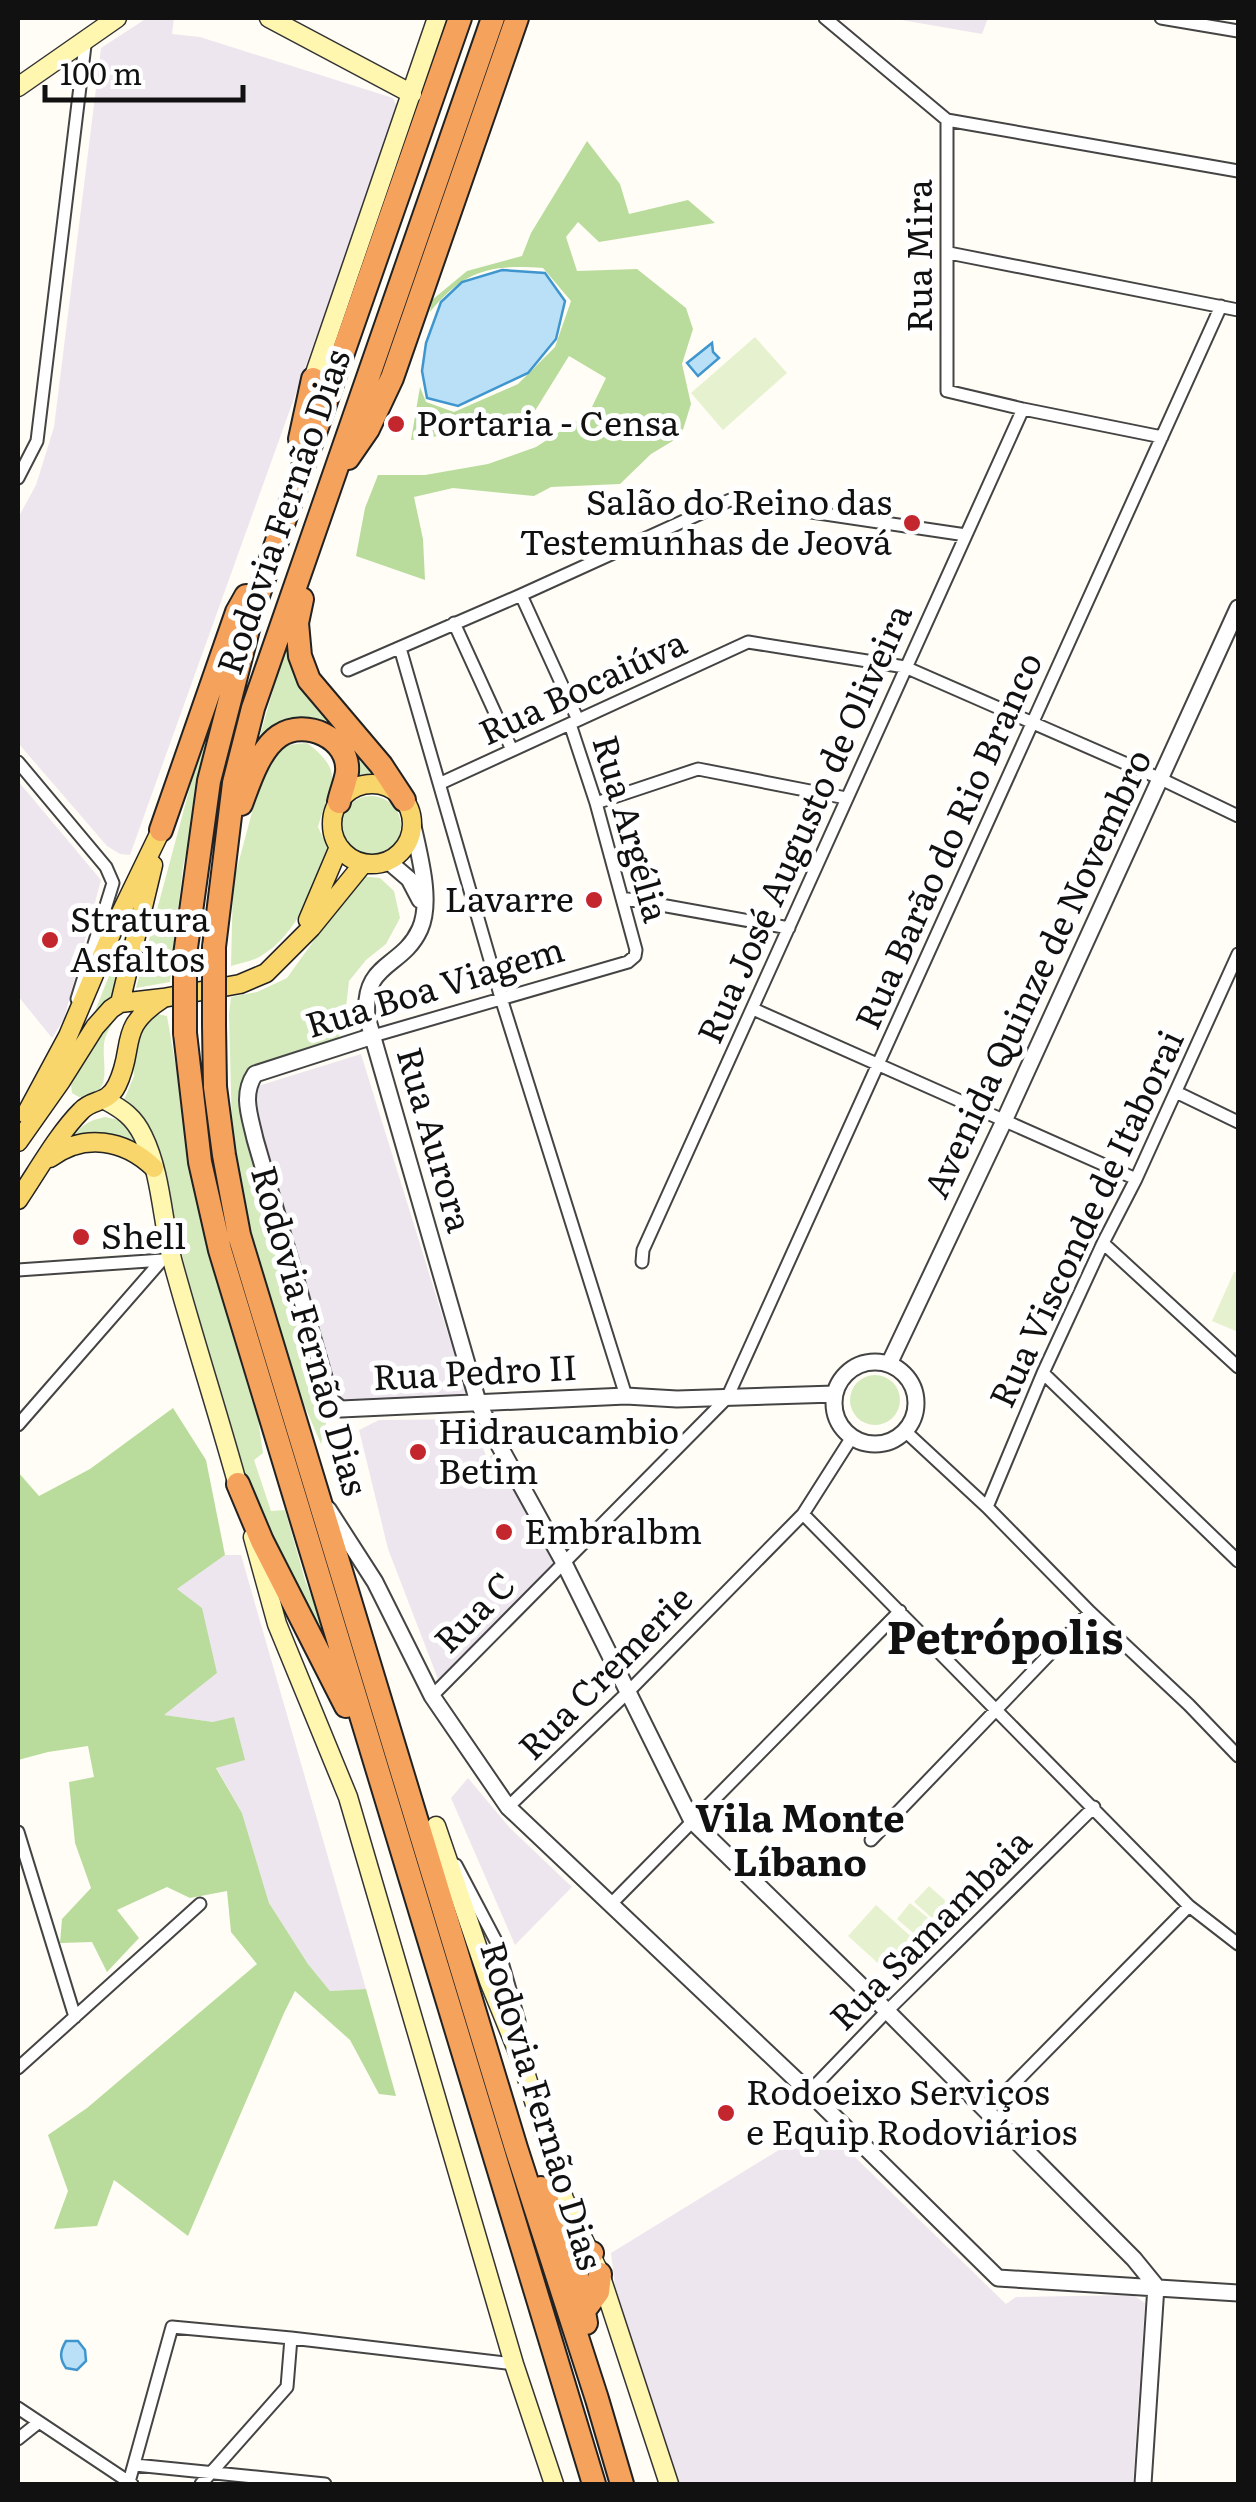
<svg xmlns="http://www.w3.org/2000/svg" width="1256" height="2502" font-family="Literata,serif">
<rect width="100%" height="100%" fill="#fffdf5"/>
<path fill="#eee6ef" d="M147,18H174L172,34L200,37L393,98L398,109L130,855L120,854L107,846L18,743V518L36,485L54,427L101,48Z
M890,18H988L982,34Z
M18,781L101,880L64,1019L52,1038L18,996Z
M361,1054L469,1402L343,1403L248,1108L258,1086Z
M472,1419L487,1458L497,1452L554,1565L438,1679L388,1549L359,1430L379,1420Z
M225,1555H241L366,1989L330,1991L308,1964L269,1903L242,1813L216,1767L213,1722L163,1715L217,1673L176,1589Z
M468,1778L510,1828L572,1887L515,1945L451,1798Z
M821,2124L1006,2304L1016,2297L1133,2295L1145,2303L1133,2484H675L615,2286L611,2253Z"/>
<path fill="#d5ebbd" d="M290,643L379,773L355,775L330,730L255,753L281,662Z
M226,678L183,866L170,982L136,988L201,746Z
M307,743C348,774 329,785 318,827L329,851C313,888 298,934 261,956C253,961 241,963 231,966L233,883L254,805L272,757L288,745Z
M341 826a30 30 0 1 1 60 0a30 30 0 1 1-60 0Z
M360,876L380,878L394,891L400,918L386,944L366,960L349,981L344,1025L337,1041L248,1071L239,1106L279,1270L327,1419L321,1444L294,1381L249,1226L232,1130L229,1014L231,997L257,992L287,978Z
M142,893L120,988L95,1011Z
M157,1014L167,1016L199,1200L218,1283L257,1412L263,1453L254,1460L271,1511L285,1510L305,1580L322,1624L325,1646L278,1557L244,1475L191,1292L155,1140L124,1100L134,1076L133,1043L144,1018Z
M114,1020C110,1028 105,1035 104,1044C102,1068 114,1095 79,1097L72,1093L71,1085L103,1027Z
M105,1117L124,1121L133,1140L74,1135C83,1124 91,1120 105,1117Z
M850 1400a25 25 0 1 1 50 0a25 25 0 1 1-50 0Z"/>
<path fill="#b9dc9c" d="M587,141L620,184L629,214L688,200L715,223L599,242L578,222L566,237L577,271L637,269L686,308L693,329L682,364L691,404L681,436L651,454L620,484L551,487L534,496L453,488L414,497L423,539L425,580L356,556L365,508L378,475H425L488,464L536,447L589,413L606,378L569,356L533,414L445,435L411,440L420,387L426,402L454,412L518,384L555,347L571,301L543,268C491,264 464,270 430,312L432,300L467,271L522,256L531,233Z
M173,1408L206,1460L225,1555L177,1589L202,1608L217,1673L164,1715L213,1722L234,1717L245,1760L216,1768L242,1813L269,1903L308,1964L330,1991L366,1989L396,2096L379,2094L350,2040L295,1991L284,2013L188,2236L114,2180L97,2226L54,2229L68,2191L48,2135L87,2108L257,1964L231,1932L227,1891L190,1898L167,1887L117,1910L139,1938L107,1972L92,1942L60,1943L62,1919L91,1888L75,1843L69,1782L94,1777L88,1746L48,1752L18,1760V1665H19L18,1662V1472L39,1496L90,1469Z"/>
<path fill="#e6f2cf" d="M755,337L787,373L723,430L691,393Z
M1234,1272L1238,1273V1332L1212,1321Z
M929,1886L957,1911L942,1927L914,1902Z
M910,1903L939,1927L925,1943L897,1919Z
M876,1905L928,1952L900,1983L848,1936Z"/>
<path fill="#b9e0f7" stroke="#3f96cf" stroke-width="2.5" d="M502,270L545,273L565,301L556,339L528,373L458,406L427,398L422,371L426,343L441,302L462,282Z
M712,343L713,352L719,358L698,376L687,363Z
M66,2341H78L85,2350L86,2361L77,2370L66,2368C59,2358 60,2351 66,2341Z"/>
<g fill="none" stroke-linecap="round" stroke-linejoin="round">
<g stroke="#444" stroke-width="15">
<path id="minor" d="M825,18L947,120L1238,171
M1161,18L1238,31
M947,120V391L1023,409L1162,437
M949,253L1238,310
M18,478L37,441L86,37
M521,595L578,720
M454,623L512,750
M400,648L501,998L626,1396
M348,670L521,595L730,500L966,535
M18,762L106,867L113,883L77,999
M441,783L748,642L905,667L1161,779L1238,816
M596,803L698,769L846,798
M622,898L789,928
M753,1009L1136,1179
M373,1036L628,962L635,956L636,950L596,803L570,724
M1176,1092L1238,1122
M1103,1243L1238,1367
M642,1262L643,1250L1023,409
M18,1270L163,1260
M1043,1373L1238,1561
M18,1425L162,1260
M905,1431L987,1507L1090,1612L1189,1705L1238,1756
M987,1507L1043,1373L1103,1243L1136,1179L1238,954
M803,1514L1189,1906L1238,1944
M432,1696L727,1398L1221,306
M508,1807L628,1692L803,1514L852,1437
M18,1832L75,2017
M871,1840L1090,1612
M456,1865L496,1941L519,2021L521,2048
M610,1905L900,1611
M18,2068L200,1904
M809,2092L887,2011L1094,1807
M987,2111L1189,1906
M18,2408L132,2484
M18,2439L38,2423
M135,2465L325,2484
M129,2482L172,2327L291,2338L514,2364
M201,2484L287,2387L291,2338"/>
</g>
<g stroke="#444" stroke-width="19">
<path id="tertiary" d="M412,821C418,851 433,900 420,929C402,969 362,961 367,1017L478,1402L495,1438L564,1563L692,1821L887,2011L1134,2259L1156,2286L1143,2484
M388,861L409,879L420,900
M373,1036L255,1074C241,1095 250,1116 255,1139L331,1401L341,1409L626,1396L677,1399L835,1394
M834 1403a41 41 0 1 1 82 0a41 41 0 1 1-82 0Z
M889,1364L1004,1121L1238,608
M328,1509L375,1582L432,1696L508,1807L809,2092L998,2278L1238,2293"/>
</g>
<g stroke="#333" stroke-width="21">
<path id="secondary" d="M269,18L412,94
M18,87L117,18
M313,379L437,18
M105,1100C122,1109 134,1117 143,1136C162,1175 162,1222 173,1263C194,1340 219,1416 240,1493
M253,1537L277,1624L348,1797L514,2364L554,2484
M436,1826L489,1981L522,2062L564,2199L600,2274L669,2484"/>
</g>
<g stroke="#222" stroke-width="21">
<path id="primary" d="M332 824a40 40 0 1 1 80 0a40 40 0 1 1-80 0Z
M308,920L339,847
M120,1003L153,865
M26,1114L68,1036L115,925L161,830
M18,1142L61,1081L95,1027L111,1009L120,1003L163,998L240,984L266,973L311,928L363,864
M50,1158C84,1133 124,1139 154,1168
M18,1200C37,1172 58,1134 81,1111C93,1098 107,1105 117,1085C136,1046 116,1029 162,999"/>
</g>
<g stroke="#222" stroke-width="26">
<path id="motorway" d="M300,439L313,379
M348,458L368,429L392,378L517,18
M302,599L297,623L300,656L309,680L381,765L404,800
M241,804C249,783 259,750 279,736C305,718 350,738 347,772C346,781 341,792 339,802
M161,830L237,612L246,596
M214,947L234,783L253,708L493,18
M185,955L209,781L253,610L460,18
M214,1025L215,1087L224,1155L239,1235L516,2148L597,2399L622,2484
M185,1033L200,1162L220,1250L594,2484
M238,1484L262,1541L346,1706
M541,2188C555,2216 560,2242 592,2253
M567,2240L577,2274L586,2323
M583,2312L598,2292L600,2274"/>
</g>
<use href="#minor" stroke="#fff" stroke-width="11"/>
<use href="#tertiary" stroke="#fff" stroke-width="15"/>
<use href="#secondary" stroke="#fff6b0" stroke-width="18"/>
<use href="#primary" stroke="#f9d66b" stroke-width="18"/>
<use href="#motorway" stroke="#f5a25d" stroke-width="22"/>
<g stroke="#222" stroke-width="26" stroke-linecap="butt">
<path id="motorway-bridge" d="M214,947V1025
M185,955V1033"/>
</g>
<use href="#motorway-bridge" stroke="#f5a25d" stroke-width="22"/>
</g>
<g fill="#c4262e" stroke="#fff" stroke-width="4">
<circle cx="396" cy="424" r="10"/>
<circle cx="912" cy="523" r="10"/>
<circle cx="594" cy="900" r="10"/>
<circle cx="50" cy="940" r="10"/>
<circle cx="81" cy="1237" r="10"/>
<circle cx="418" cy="1452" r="10"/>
<circle cx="504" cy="1532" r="10"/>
<circle cx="726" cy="2113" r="10"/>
</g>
<g text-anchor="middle" stroke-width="10" stroke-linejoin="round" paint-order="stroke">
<g font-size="35" fill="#111" stroke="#fff">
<text transform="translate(920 256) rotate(-90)" y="12">Rua Mira</text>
<text transform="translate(284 512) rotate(-71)" y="12">Rodovia Fernão Dias</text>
<text transform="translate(583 688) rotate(-25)" y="12">Rua Bocaiúva</text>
<text transform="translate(805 824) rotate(-66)" y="12">Rua José Augusto de Oliveira</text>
<text transform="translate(630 829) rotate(74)" y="12">Rua Argélia</text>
<text transform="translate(949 841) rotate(-66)" y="12">Rua Barão do Rio Branco</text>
<text transform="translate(1038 974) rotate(-65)" y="12">Avenida Quinze de Novembro</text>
<text transform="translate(435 988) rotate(-17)" y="12">Rua Boa Viagem</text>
<text transform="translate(434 1140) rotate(74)" y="12">Rua Aurora</text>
<text transform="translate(1087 1219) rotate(-65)" y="12">Rua Visconde de Itaborai</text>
<text transform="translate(309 1331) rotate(74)" y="12">Rodovia Fernão Dias</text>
<text transform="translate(475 1373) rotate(-3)" y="12">Rua Pedro II</text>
<text transform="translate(475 1613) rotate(-45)" y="12">Rua C</text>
<text transform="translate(606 1673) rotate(-45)" y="12">Rua Cremerie</text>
<text transform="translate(931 1930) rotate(-45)" y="12">Rua Samambaia</text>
<text transform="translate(541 2106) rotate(73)" y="12">Rodovia Fernão Dias</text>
</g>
<g font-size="35" fill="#111" stroke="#fff" text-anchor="start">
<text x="416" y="436">Portaria - Censa</text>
<text x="892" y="515" text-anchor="end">Salão do Reino das<tspan x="892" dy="40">Testemunhas de Jeová</tspan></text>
<text x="574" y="912" text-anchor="end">Lavarre</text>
<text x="70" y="932">Stratura<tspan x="70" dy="40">Asfaltos</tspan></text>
<text x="101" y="1249">Shell</text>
<text x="438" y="1444">Hidraucambio<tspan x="438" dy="40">Betim</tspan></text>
<text x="524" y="1544">Embralbm</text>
<text x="746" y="2105">Rodoeixo Serviços<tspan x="746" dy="40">e Equip Rodoviários</tspan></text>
</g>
<g font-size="38" font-weight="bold" fill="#111" stroke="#fff">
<text x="800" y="1832">Vila Monte<tspan x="800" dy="44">Líbano</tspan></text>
</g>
<g font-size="45" font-weight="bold" fill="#111" stroke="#fff">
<text x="1005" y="1654">Petrópolis</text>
</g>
</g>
<rect width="1256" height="2502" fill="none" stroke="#111111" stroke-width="40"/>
<path d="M45 85v15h198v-15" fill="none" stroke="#111111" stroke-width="5"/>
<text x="60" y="85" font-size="30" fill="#111111" stroke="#ffffff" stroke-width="8" paint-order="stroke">100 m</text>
</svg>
